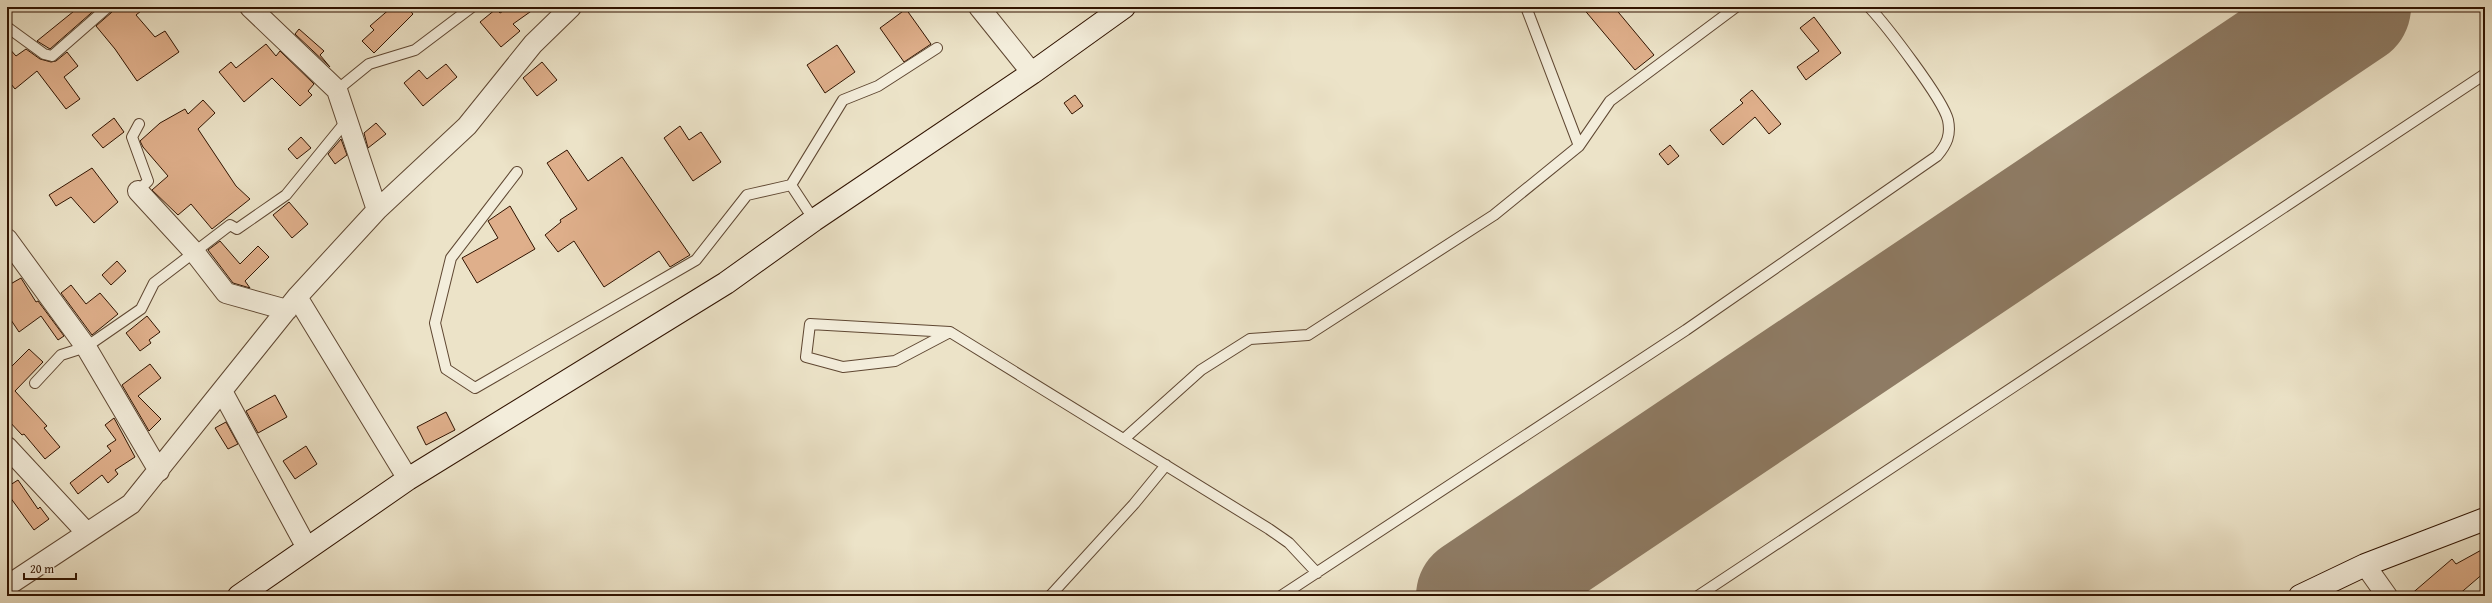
<svg xmlns="http://www.w3.org/2000/svg" width="2492" height="603" font-family="'Gentium Book Plus',serif">
<rect width="100%" height="100%" fill="#ece3c8"/>
<filter id="stains"><feTurbulence type="fractalNoise" baseFrequency=".005" numOctaves="4"/><feColorMatrix values="0 0 0 0 .2 0 0 0 0 .09 0 0 0 0 .02 0 0 0 .5 -.17"/></filter>
<radialGradient id="worn" r=".72"><stop offset=".6" stop-color="#630" stop-opacity="0"/><stop offset="1" stop-color="#630" stop-opacity=".3"/></radialGradient>
<g fill="none" stroke-linecap="round" stroke-linejoin="round">
<path stroke="#8e7b64" stroke-width="118" d="M1475,596L2352,7"/>
</g>
<path fill="#dfaf8b" stroke="#301300" d="M79,7H98L50,49L37,41Z
M114,7H146L136,15L155,37L165,31L179,52L137,81L115,49L96,26L112,12Z
M392,7H407L413,14L374,53L362,41L374,30L370,26Z
M510,7H537L513,24L520,31L501,47L480,22L496,9L500,13Z
M1582,7H1614L1654,55L1635,70Z
M906,9L931,44L904,62L880,28Z
M1814,17L1841,53L1806,80L1797,67L1819,51L1800,28Z
M299,29L324,51L320,55L330,67L295,34Z
M266,44L276,56L280,51L314,84L308,91L312,95L300,106L272,78L244,102L219,72L231,62L236,68Z
M837,45L855,72L825,93L807,65Z
M7,46L16,56L26,49L40,59L51,62L56,61L67,52L78,66L64,77L80,99L66,109L37,71L15,89L7,79Z
M542,62L557,80L537,96L523,78Z
M446,64L457,77L423,106L404,83L419,70L427,79Z
M1752,90L1781,124L1769,134L1755,117L1723,145L1710,130L1743,103L1740,100Z
M1075,95L1083,106L1072,114L1064,103Z
M203,100L215,113L198,129L236,186L250,199L212,229L191,204L178,215L152,190L168,176L143,147L140,141L160,123L185,109L188,114Z
M114,118L124,132L103,148L92,135Z
M376,123L386,134L368,148L364,133Z
M680,126L689,140L701,132L721,162L693,181L664,138Z
M301,137L311,148L297,159L288,149Z
M341,139L347,155L335,164L328,154Z
M1670,145L1679,156L1668,165L1659,154Z
M567,150L588,181L622,157L690,255L670,267L659,251L604,287L574,241L558,252L545,235L561,222L560,220L577,209L547,163Z
M92,168L118,202L94,223L71,197L56,206L49,195Z
M289,202L308,224L292,238L273,215Z
M510,206L535,249L477,283L462,258L498,238L488,221Z
M220,241L240,264L258,246L269,257L245,281L250,288L233,283L208,250Z
M117,261L126,271L111,285L102,275Z
M21,278L36,302L38,301L64,336L58,340L41,316L19,332L7,314V286Z
M71,285L86,304L100,293L118,314L92,335L61,293Z
M147,316L160,332L149,340L151,343L140,351L126,333Z
M29,349L43,362L15,391L47,426L44,428L60,447L45,459L24,434L22,435L7,419V371Z
M150,364L161,378L138,396L161,419L149,431L122,385Z
M275,395L287,417L258,433L246,411Z
M446,412L455,430L426,445L417,427Z
M114,418L135,457L115,470L118,474L108,483L102,475L78,494L70,483L111,451L107,446L116,440L105,425Z
M226,422L238,444L228,449L215,428Z
M306,446L317,464L295,479L283,461Z
M18,480L38,509L40,507L49,519L34,530L7,493V487Z
M2485,548V572L2457,596H2409L2452,559L2456,564Z"/>
<g fill="none" stroke-linecap="round" stroke-linejoin="round">
<g stroke="#5f4732" stroke-width="12">
<path id="lane" d="M1526,7L1579,146
M7,27L44,54L52,56L108,7
M337,90L369,64L415,50L472,7
M517,172L451,258L435,323L446,369L475,388L696,260L747,195L791,185L814,220
M791,185L843,100L878,86L937,48
M138,191L148,181L132,137L139,124
M950,332L895,361L843,367L806,357L810,324L950,332L1269,529L1289,543L1317,573
M35,383L61,355L86,347L141,309L154,283L230,225L237,229L286,195L348,119
M1124,439L1201,370L1250,339L1308,335L1494,215L1579,146L1610,101L1736,7
M1050,596L1134,504L1166,465
M1281,596L1686,330L1937,156C1947,144 1951,135 1948,120C1943,99 1886,25 1869,7
M1698,596L2485,74"/>
</g>
<g stroke="#5f4732" stroke-width="22">
<path id="street" d="M250,7L337,90L377,210
M979,7L1032,73
M138,191L195,253L226,293L287,310
M7,239L86,347L159,471
M297,297L408,479
M223,393L307,548
M7,447L86,532
M2365,565L2387,596
M7,586L131,504L297,297L377,210L467,126L533,44L571,7"/>
</g>
<g stroke="#301300" stroke-width="24">
<path id="secondary" d="M239,596L408,479L726,283L814,220L1032,73L1124,7
M2300,596L2365,565L2485,519"/>
</g>
<use href="#lane" stroke="#f3eddb" stroke-width="10"/>
<use href="#street" stroke="#f3eddb" stroke-width="20"/>
<use href="#secondary" stroke="#f3eddb" stroke-width="22"/>
</g>
<rect width="2492" height="603" fill="none" stroke="#ece3c8" stroke-width="24"/>
<rect x="8" y="8" width="2476" height="587" fill="none" stroke="#301300" stroke-width="2"/>
<rect x="12" y="12" width="2468" height="579" fill="none" stroke="#301300"/>
<path d="M24 573v6h52v-6" fill="none" stroke="#301300" stroke-width="2"/>
<text x="30" y="573" font-size="12" fill="#301300" stroke="#f3eddb" stroke-width="3" paint-order="stroke">20 m</text>
<rect width="100%" height="100%" filter="url(#stains)"/>
<rect width="100%" height="100%" fill="url(#worn)"/>
</svg>
